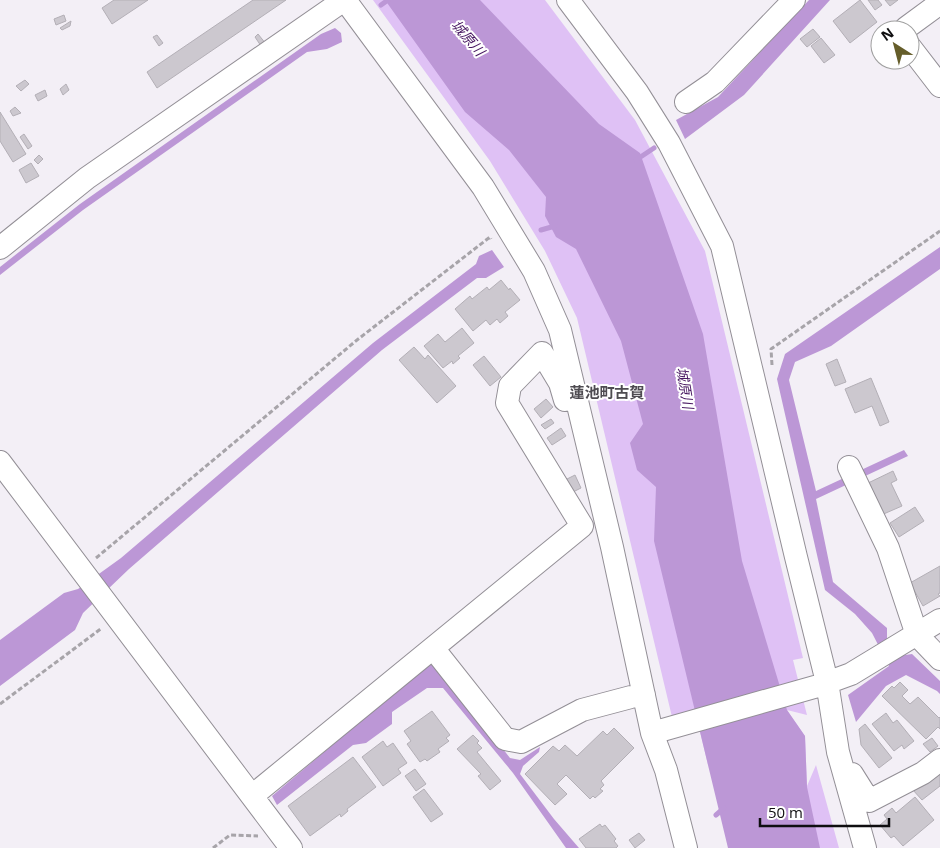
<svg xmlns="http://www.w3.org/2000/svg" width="940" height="848" font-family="'Open Sans','Noto Sans JP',sans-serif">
<rect width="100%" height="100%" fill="#f3eff6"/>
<path fill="#dfc1f5" d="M373,0H393L587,234L635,336L709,769L695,711L672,717L577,318L545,251L490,161Z
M461,0H545L635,120L705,251L803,658L793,660L807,715L787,710L805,736L807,786L816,765L839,848H807L741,601L695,337Z"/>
<path fill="#bc97d6" d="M385,0H480L599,124L640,153L703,334L742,561L787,710L805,736L807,787L820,848H728L654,541L656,487L637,470L630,443L643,424L621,341L576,249L556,237L545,216L546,197L509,150L465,112Z
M809,0H830L744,95L685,139L676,120L718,97Z
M335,28L341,33L342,42L327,49L307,52L83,210L0,275V267L80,204L321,34Z
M940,247V269L831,346L795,362L789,380L816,491L904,450L908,456L816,499L833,582L887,628V638L899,656L912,654L940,681V694L937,691L906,675L886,686L856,722L848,695L889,666L872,633L855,614L825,590L777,379L785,354Z
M492,250L504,267L486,278H477L382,350L129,569L83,613L75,630L0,686V640L64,593L78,589L121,558L373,343L476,264L479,256Z
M433,660L510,758L520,760L540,747L539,752L523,766L520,774L554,819L579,848H566L513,773L443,688H427L392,712V724L366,743L353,745L277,805L272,796Z"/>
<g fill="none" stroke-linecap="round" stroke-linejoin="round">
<path stroke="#bc97d6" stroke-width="5" d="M381,5L388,0
M636,160L654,148
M541,230L555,226
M716,815L724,808"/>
</g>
<path fill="#ccc8cf" stroke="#b3afb6" d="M114,0H148L112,24L102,8Z
M253,0H286L157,88L147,72Z
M860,0L877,22L850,43L833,21Z
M868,0H878L882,5L875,10Z
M885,0H898L890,6Z
M64,15L66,21L56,25L54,19Z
M71,21L70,26L62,30L60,28Z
M813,29L820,37L807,47L800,39Z
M258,34L266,44L261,46L255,37Z
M157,35L163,43L159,46L153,37Z
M821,38L835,55L824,63L811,46Z
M25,80L29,84L21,91L16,86Z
M66,84L69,90L63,95L60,89Z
M45,90L47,96L38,101L35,95Z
M15,107L21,113L13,116L10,111Z
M0,112L26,154L13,162L0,141Z
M24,134L32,146L28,149L20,137Z
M39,155L43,159L38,164L34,160Z
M31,163L39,176L26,183L19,170Z
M501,280L509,290L510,288L520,300L505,312L508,316L500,323L497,319L490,325L486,320L473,331L455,309L470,296L472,299L487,287L489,290Z
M462,328L474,343L458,356L460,358L453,364L452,361L443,368L424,346L438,334L445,342Z
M414,347L425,359L428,355L456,386L437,403L399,360Z
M484,356L501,377L490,386L473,365Z
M837,359L846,382L835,386L826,364Z
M871,378L889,422L880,426L872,406L855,413L845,389Z
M546,399L553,407L541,418L534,409Z
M551,419L554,423L545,429L541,425Z
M561,428L566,436L552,445L547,438Z
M893,471L897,480L891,483L902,506L879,516L864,485Z
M575,475L581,488L569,494L563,481Z
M915,507L924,521L899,537L890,523Z
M940,566V593L938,594L940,596L923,606L910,583Z
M900,682L908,690L902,696L910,704L918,697L939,718L940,717V729L938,727L926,739L882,696L892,686L894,688Z
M432,711L450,735L446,738L449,741L438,749L440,752L427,761L425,759L420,762L407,744L411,741L404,731Z
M886,713L893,723L897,720L914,741L904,749L902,745L894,751L872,724Z
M865,724L892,758L879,768L861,745L859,729Z
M614,728L634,748L601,781L604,785L600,789L603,791L595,798L593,796L590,799L566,775L557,784L567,794L555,805L525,774L553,746L559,751L565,745L577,756L603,731L607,735Z
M473,735L479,741L477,743L482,748L477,752L501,781L490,790L478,776L481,774L457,749Z
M932,738L938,746L930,752L923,744Z
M383,741L387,747L393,743L407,763L398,769L401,773L383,786L362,757Z
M353,757L376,787L347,809L348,811L341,817L340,814L310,836L288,806Z
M415,769L426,784L416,791L405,776Z
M940,770V786L922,800L912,789Z
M424,789L443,814L431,822L413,797Z
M915,797L934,820L903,846L894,836L891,838L880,825L887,819L884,815L892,808L896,813Z
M600,824L602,827L605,825L616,839L614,841L618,846L616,848H586L579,839Z
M639,833L645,840L635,848L629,840Z"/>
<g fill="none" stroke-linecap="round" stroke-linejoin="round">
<g stroke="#938f96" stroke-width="24">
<path id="minor" d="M345,0L483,187L534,271L560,330L612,547L652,733L666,770L686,848
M568,0L637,92L669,143L722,246L796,557L827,682L838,752L865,848
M906,30V28L940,3
M910,47L940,86
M686,102L715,82L794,0
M0,248L87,178L344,0
M0,462L291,848
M849,467L888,548L917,635L940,659
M433,648L505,739L521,742L582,710L631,697L644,695
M652,733L818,686L851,674L940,620
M852,774L869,801L923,773L940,760
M252,796L582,526L507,403L510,386L542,353L560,383L565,400"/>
</g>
<path stroke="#a7a4a9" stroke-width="3" stroke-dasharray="5 2.5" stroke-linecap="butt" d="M772,365L771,349L940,231
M96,558L357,340L490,237L491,239
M0,704L102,628
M213,848L230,835L258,836"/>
<use href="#minor" stroke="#fff" stroke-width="22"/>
</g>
<g text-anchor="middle" stroke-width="4" stroke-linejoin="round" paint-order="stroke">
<g font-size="14" font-style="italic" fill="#481862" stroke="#fff">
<text transform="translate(468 38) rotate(49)" y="5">城原川</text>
<text transform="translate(685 388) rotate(81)" y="5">城原川</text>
</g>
<g font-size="15" font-weight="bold" fill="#4e4b51" stroke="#fff">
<text x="607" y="398">蓮池町古賀</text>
</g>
</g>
<g transform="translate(895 45) rotate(324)"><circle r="24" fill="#ffffff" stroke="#9f9f9f"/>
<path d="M0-4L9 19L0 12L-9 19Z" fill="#655d2a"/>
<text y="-8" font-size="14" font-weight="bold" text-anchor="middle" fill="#0f0e10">N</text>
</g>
<path d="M760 818v8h129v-8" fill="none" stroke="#0f0e10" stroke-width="2.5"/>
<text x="768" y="818" font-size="15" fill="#0f0e10" stroke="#ffffff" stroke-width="4" paint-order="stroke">50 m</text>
</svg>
